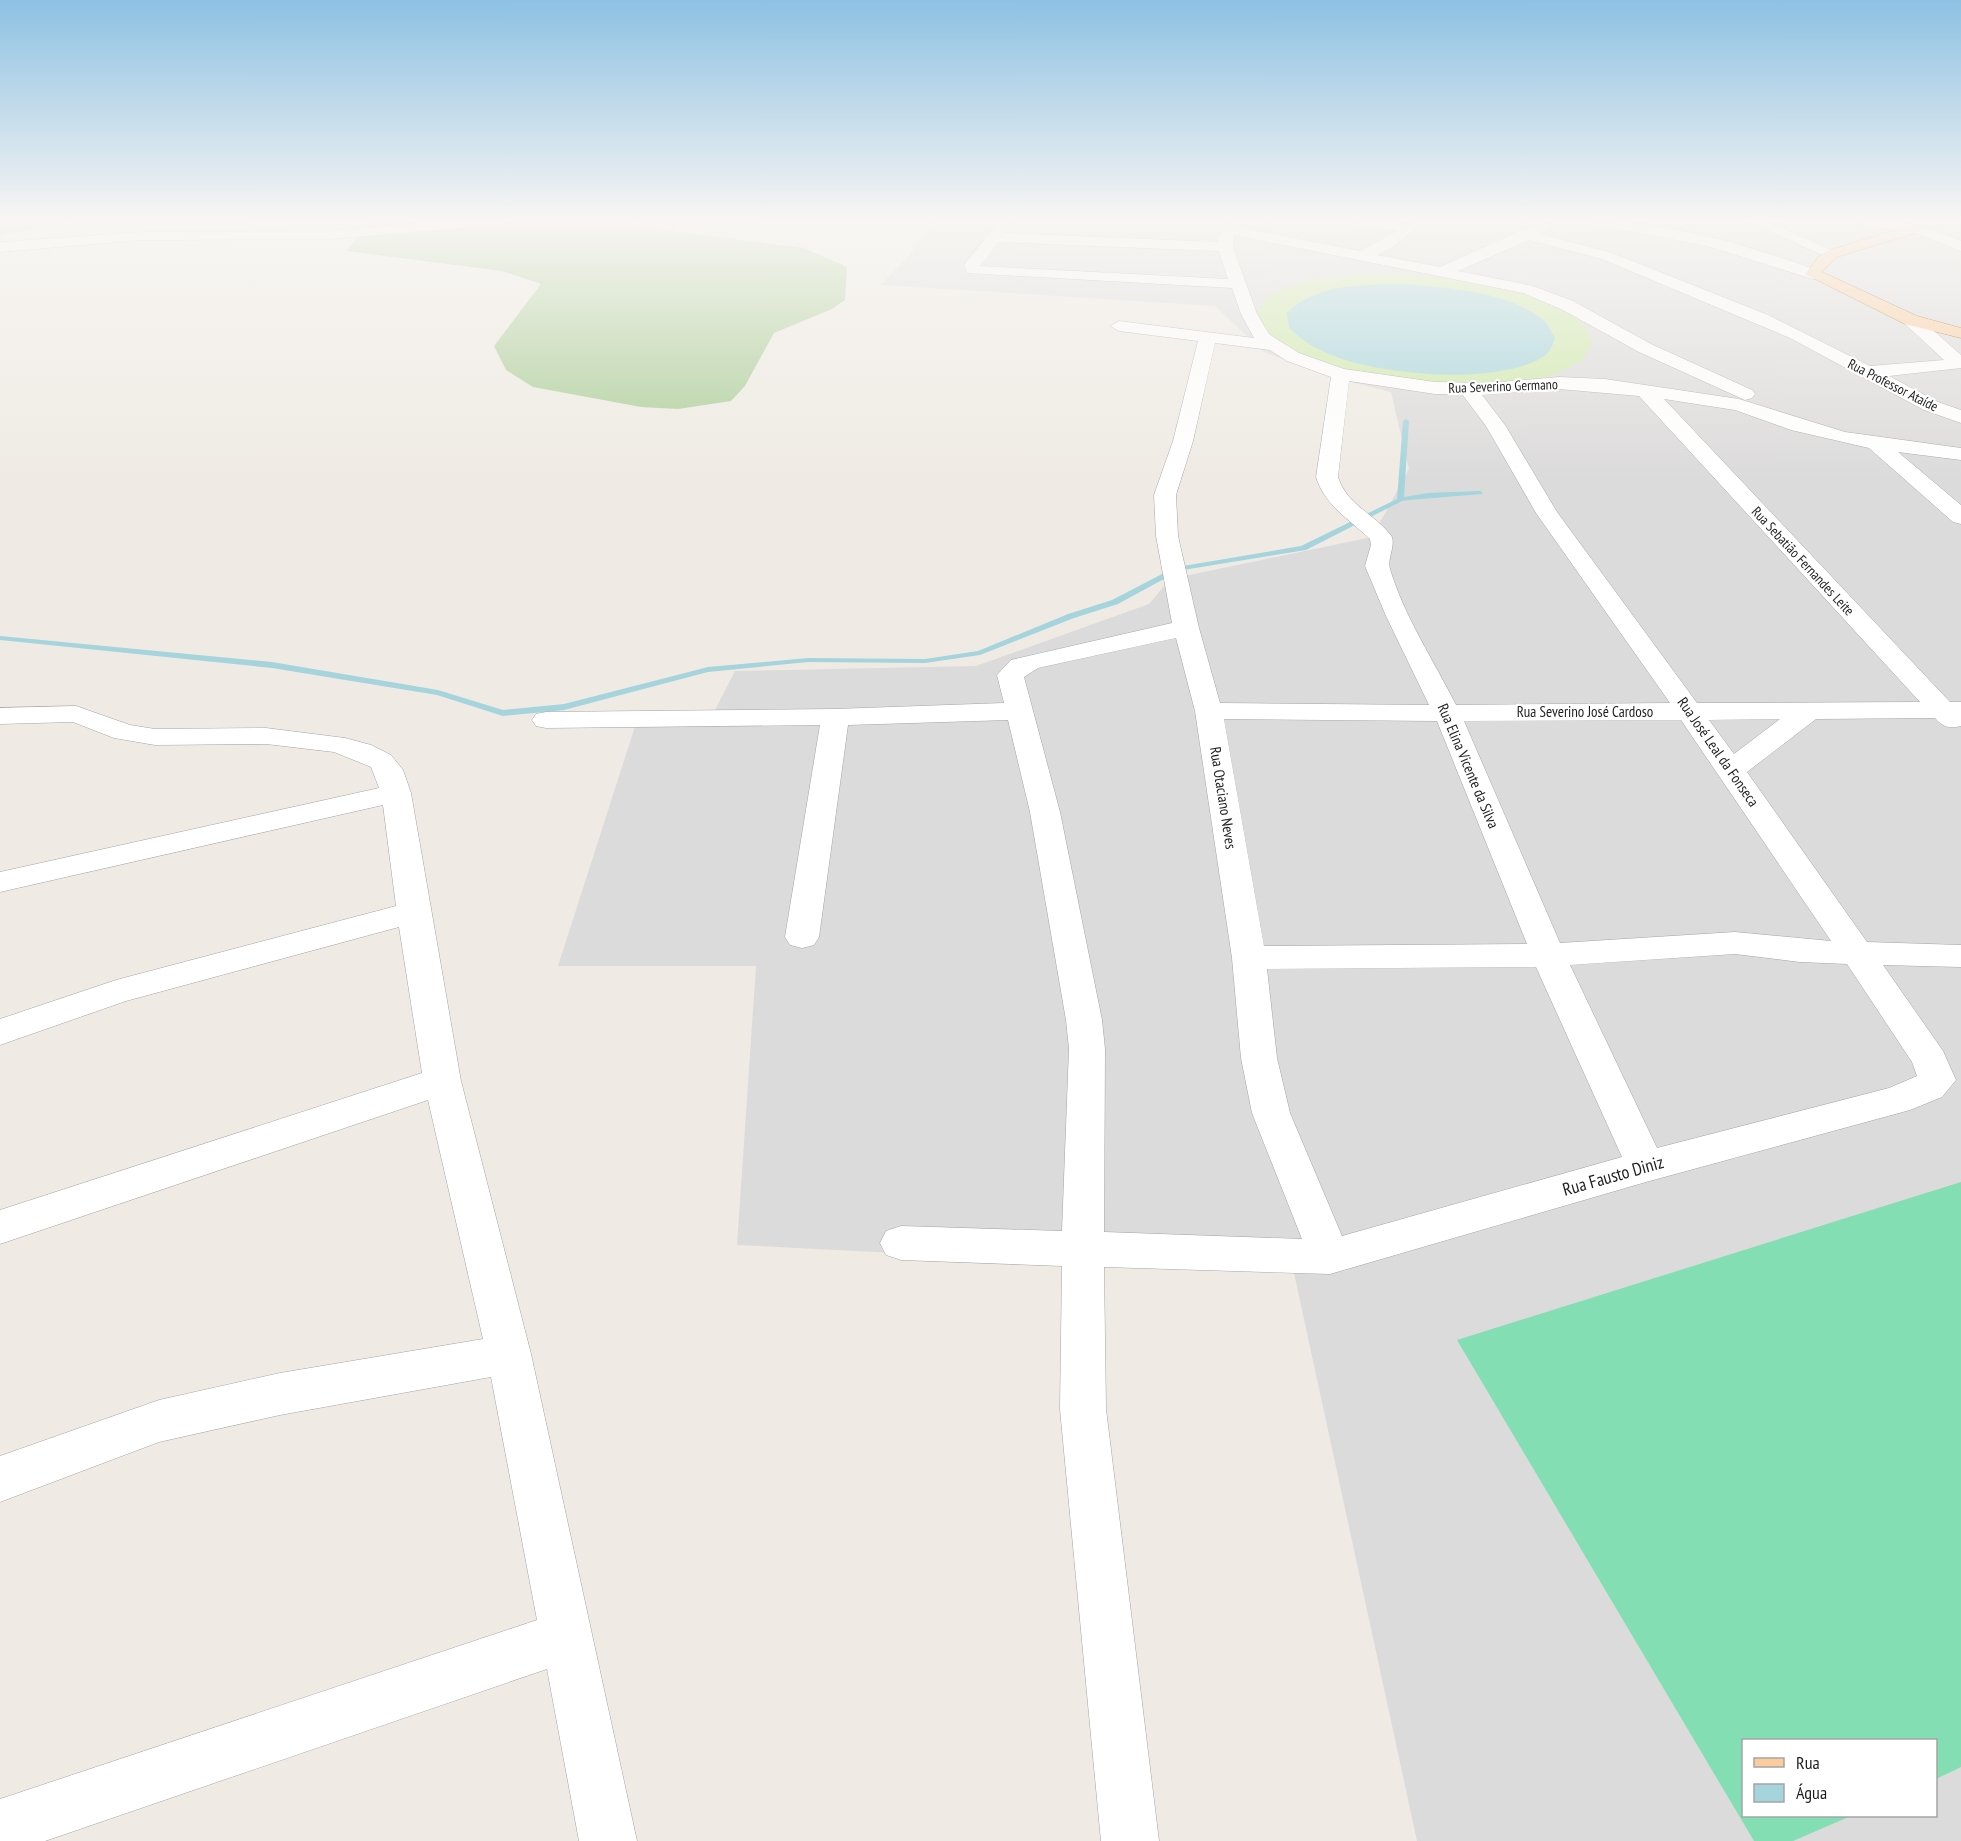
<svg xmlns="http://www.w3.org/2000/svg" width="1961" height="1841" font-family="'PT Sans Narrow',sans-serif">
<rect width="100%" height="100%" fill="#efebe4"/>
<path fill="#dcdbdb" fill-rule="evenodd" d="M931,221H1961V1841H1417L1294,1273L737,1245L756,966H558L638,717L714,712L735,671L976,666L1149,604L1170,579L1372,537L1409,469L1391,392L1335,378L1264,352L1215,306L881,285L913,251ZM1744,1740H1936V1816H1744Z"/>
<path fill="#cee9aa" d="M1371,274C1436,275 1530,278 1581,323C1586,327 1589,336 1592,343L1583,360L1554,375L1509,384L1453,387L1338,371L1293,355L1265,336L1256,317C1258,313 1261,305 1264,301C1284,279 1344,276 1371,274Z"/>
<path fill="#adce99" d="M0,221H75L0,235Z
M371,221H632L634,226L804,248L847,267L845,300L832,309L774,333L745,386L731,401L678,409L641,407L533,387L506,370L494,346L541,284L502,271L346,251Z"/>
<path fill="#83deb4" d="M1961,1182V1767L1936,1779V1740H1744V1816H1851L1793,1841H1754L1457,1340Z"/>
<path fill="#a5d4dc" d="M1403,284C1444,287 1514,292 1545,322C1549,326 1552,333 1555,338C1553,343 1551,350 1547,354C1504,387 1379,375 1331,355C1314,348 1302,340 1289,328L1287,313C1317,283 1362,285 1403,284Z"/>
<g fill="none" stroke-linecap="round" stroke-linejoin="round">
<path fill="#a5d4dc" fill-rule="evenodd" d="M1406,419L1409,421L1404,497L1428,493L1480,491L1482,492V494L1409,500L1402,501L1306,550L1183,570L1179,568L1183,566L1301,546L1397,499L1403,421Z
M1166,572L1173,574L1118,604L1074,618L980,655L925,663L808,662L708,672L564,710L503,716L437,695L272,668L0,640V636L272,662L438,690L503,710L564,704L708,667L808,658L925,659L978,651L1068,614L1112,600Z"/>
<g stroke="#a5a5a5" stroke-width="1">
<path id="minor" d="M446,221H505L498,225L328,239L142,240L0,252V242L142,232L328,231Z
M999,221H1014L1005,233L1217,242L1227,221H1241L1238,227L1360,251L1397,231L1357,225L1350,221H1390L1415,225L1417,228L1391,248L1377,255L1440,267L1520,231L1547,222L1554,226L1541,234L1612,253L1768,315L1870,366L1944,360L1905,324L1902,320L1911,315L1917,316L1961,355V368L1889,376L1938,402L1961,410V423L1924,410L1790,338L1602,259L1529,240L1458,271L1533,286L1573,301L1651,344L1752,390L1755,394L1752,398L1745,400L1639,352L1561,309L1523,293L1234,235L1233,247L1257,314L1269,334L1299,353L1344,369L1435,382L1489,383L1559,377L1605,379L1739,399L1845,432L1961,448V460L1898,452L1961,505V524L1953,522L1869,448L1791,430L1735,410L1664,399L1950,702H1961V726C1949,729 1943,727 1935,718L1816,719L1747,772L1867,942L1961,945V967L1883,965L1943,1051L1956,1080L1942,1097L1910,1110L1646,1182L1330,1274L1104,1267L1106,1409L1159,1841H1101L1060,1409L1062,1266L901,1260L886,1255L880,1243L886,1231L901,1226L1062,1231L1069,1049L1066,1020L1030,812L1008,720L848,725L819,937L814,945L802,948L790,945L785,937L820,725L546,728L536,726L532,720L536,714L546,712L835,709L1004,703L997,675L1011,660L1172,623L1156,536L1154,495L1173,441L1198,341L1119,331L1110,326L1119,321L1254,338L1241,314L1232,288L967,273L964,265ZM998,242L1219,251L1228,279L980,266ZM1215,343L1270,350L1287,361L1331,377L1316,477C1325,506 1349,519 1370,539L1371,545L1365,566L1386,616L1429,705L1220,703L1199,628L1178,536L1176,495L1193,441ZM1349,381L1435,394H1462L1486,426L1536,513L1670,703L1456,705C1434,661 1404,616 1390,569C1387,559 1395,548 1392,537C1376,514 1347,506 1338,477ZM1559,389L1639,396L1920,702L1697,703L1557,512L1505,425L1482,395ZM1176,638L1195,711L1232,958L1241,1058L1252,1113L1302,1239L1104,1232L1105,1049L1102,1020L1060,812L1024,677L1038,668ZM1224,719L1437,721L1527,944L1264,946ZM1780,719L1734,754L1709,720ZM1681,720L1831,941L1735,932L1560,943L1464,721ZM1735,954L1800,962L1847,964L1912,1062L1917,1076L1889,1088L1657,1148L1570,965ZM1536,967L1622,1157L1342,1236L1290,1113L1277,1058L1267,969Z
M1591,221C1668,221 1747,245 1819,271L1821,274L1813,279L1707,246L1598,225Z
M1747,221H1766L1840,254L1837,257H1827Z
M1856,221C1902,221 1918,223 1961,241V251L1914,232L1863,225Z
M76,706L130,725L155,729L266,728L345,738L371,745L391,755L403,770L411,793L461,1081L531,1354L637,1841H579L547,1669L45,1841H0V1799L537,1620L491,1377L280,1415L159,1442L0,1502V1456L159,1400L280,1373L483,1339L428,1100L0,1244V1210L422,1073L399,927L126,1001L0,1045V1019L116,980L396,906L383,805L0,892V872L379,788L371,767L334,752L266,744L155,745L114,738L73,722L0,724V708Z"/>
</g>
<g stroke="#975b01" stroke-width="1">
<path id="major" d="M1915,221H1929L1930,225L1922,231L1837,257L1822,272L1917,316L1961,328V338L1905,324L1805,274L1820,255L1827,251L1912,225Z"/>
</g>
<use href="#minor" fill="#fff" fill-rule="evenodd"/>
<use href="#major" fill="#fbcc9d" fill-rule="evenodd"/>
</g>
<linearGradient id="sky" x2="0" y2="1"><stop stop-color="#8dc1e3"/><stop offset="0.46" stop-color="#f8f6f3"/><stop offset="1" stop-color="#f8f6f3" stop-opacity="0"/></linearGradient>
<rect width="1961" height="479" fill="url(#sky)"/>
<g text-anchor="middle" stroke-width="4.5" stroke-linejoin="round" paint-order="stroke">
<g font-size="14" fill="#1e1e1e" stroke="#fff">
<text transform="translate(1893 385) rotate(27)" y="5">Rua Professor Ataíde</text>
<text transform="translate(1503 386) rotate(-2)" y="5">Rua Severino Germano</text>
<text transform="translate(1803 561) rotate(47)" y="5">Rua Sebatião Fernandes Leite</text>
</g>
<g font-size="15" fill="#1e1e1e" stroke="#fff">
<text x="1585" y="717">Rua Severino José Cardoso</text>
<text transform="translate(1718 752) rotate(55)" y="5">Rua José Leal da Fonseca</text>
<text transform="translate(1468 766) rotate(67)" y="5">Rua Elina Vicente da Silva</text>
<text transform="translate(1223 798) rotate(81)" y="5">Rua Otaciano Neves</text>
</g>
<g font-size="18" fill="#1e1e1e" stroke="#fff">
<text transform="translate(1613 1176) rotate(-16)" y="6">Rua Fausto Diniz</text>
</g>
</g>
<rect x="1742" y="1739" width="195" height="78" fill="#ffffff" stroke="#a5a5a5" stroke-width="1.5"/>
<rect x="1754" y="1758" width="30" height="9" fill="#fbcc9d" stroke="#a5a5a5" stroke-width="1.5"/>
<text x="1796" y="1769" font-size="18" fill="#1e1e1e">Rua</text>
<rect x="1754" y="1784" width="30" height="18" fill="#a5d4dc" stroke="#a5a5a5" stroke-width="1.5"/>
<text x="1796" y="1799" font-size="18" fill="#1e1e1e">Água</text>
</svg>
